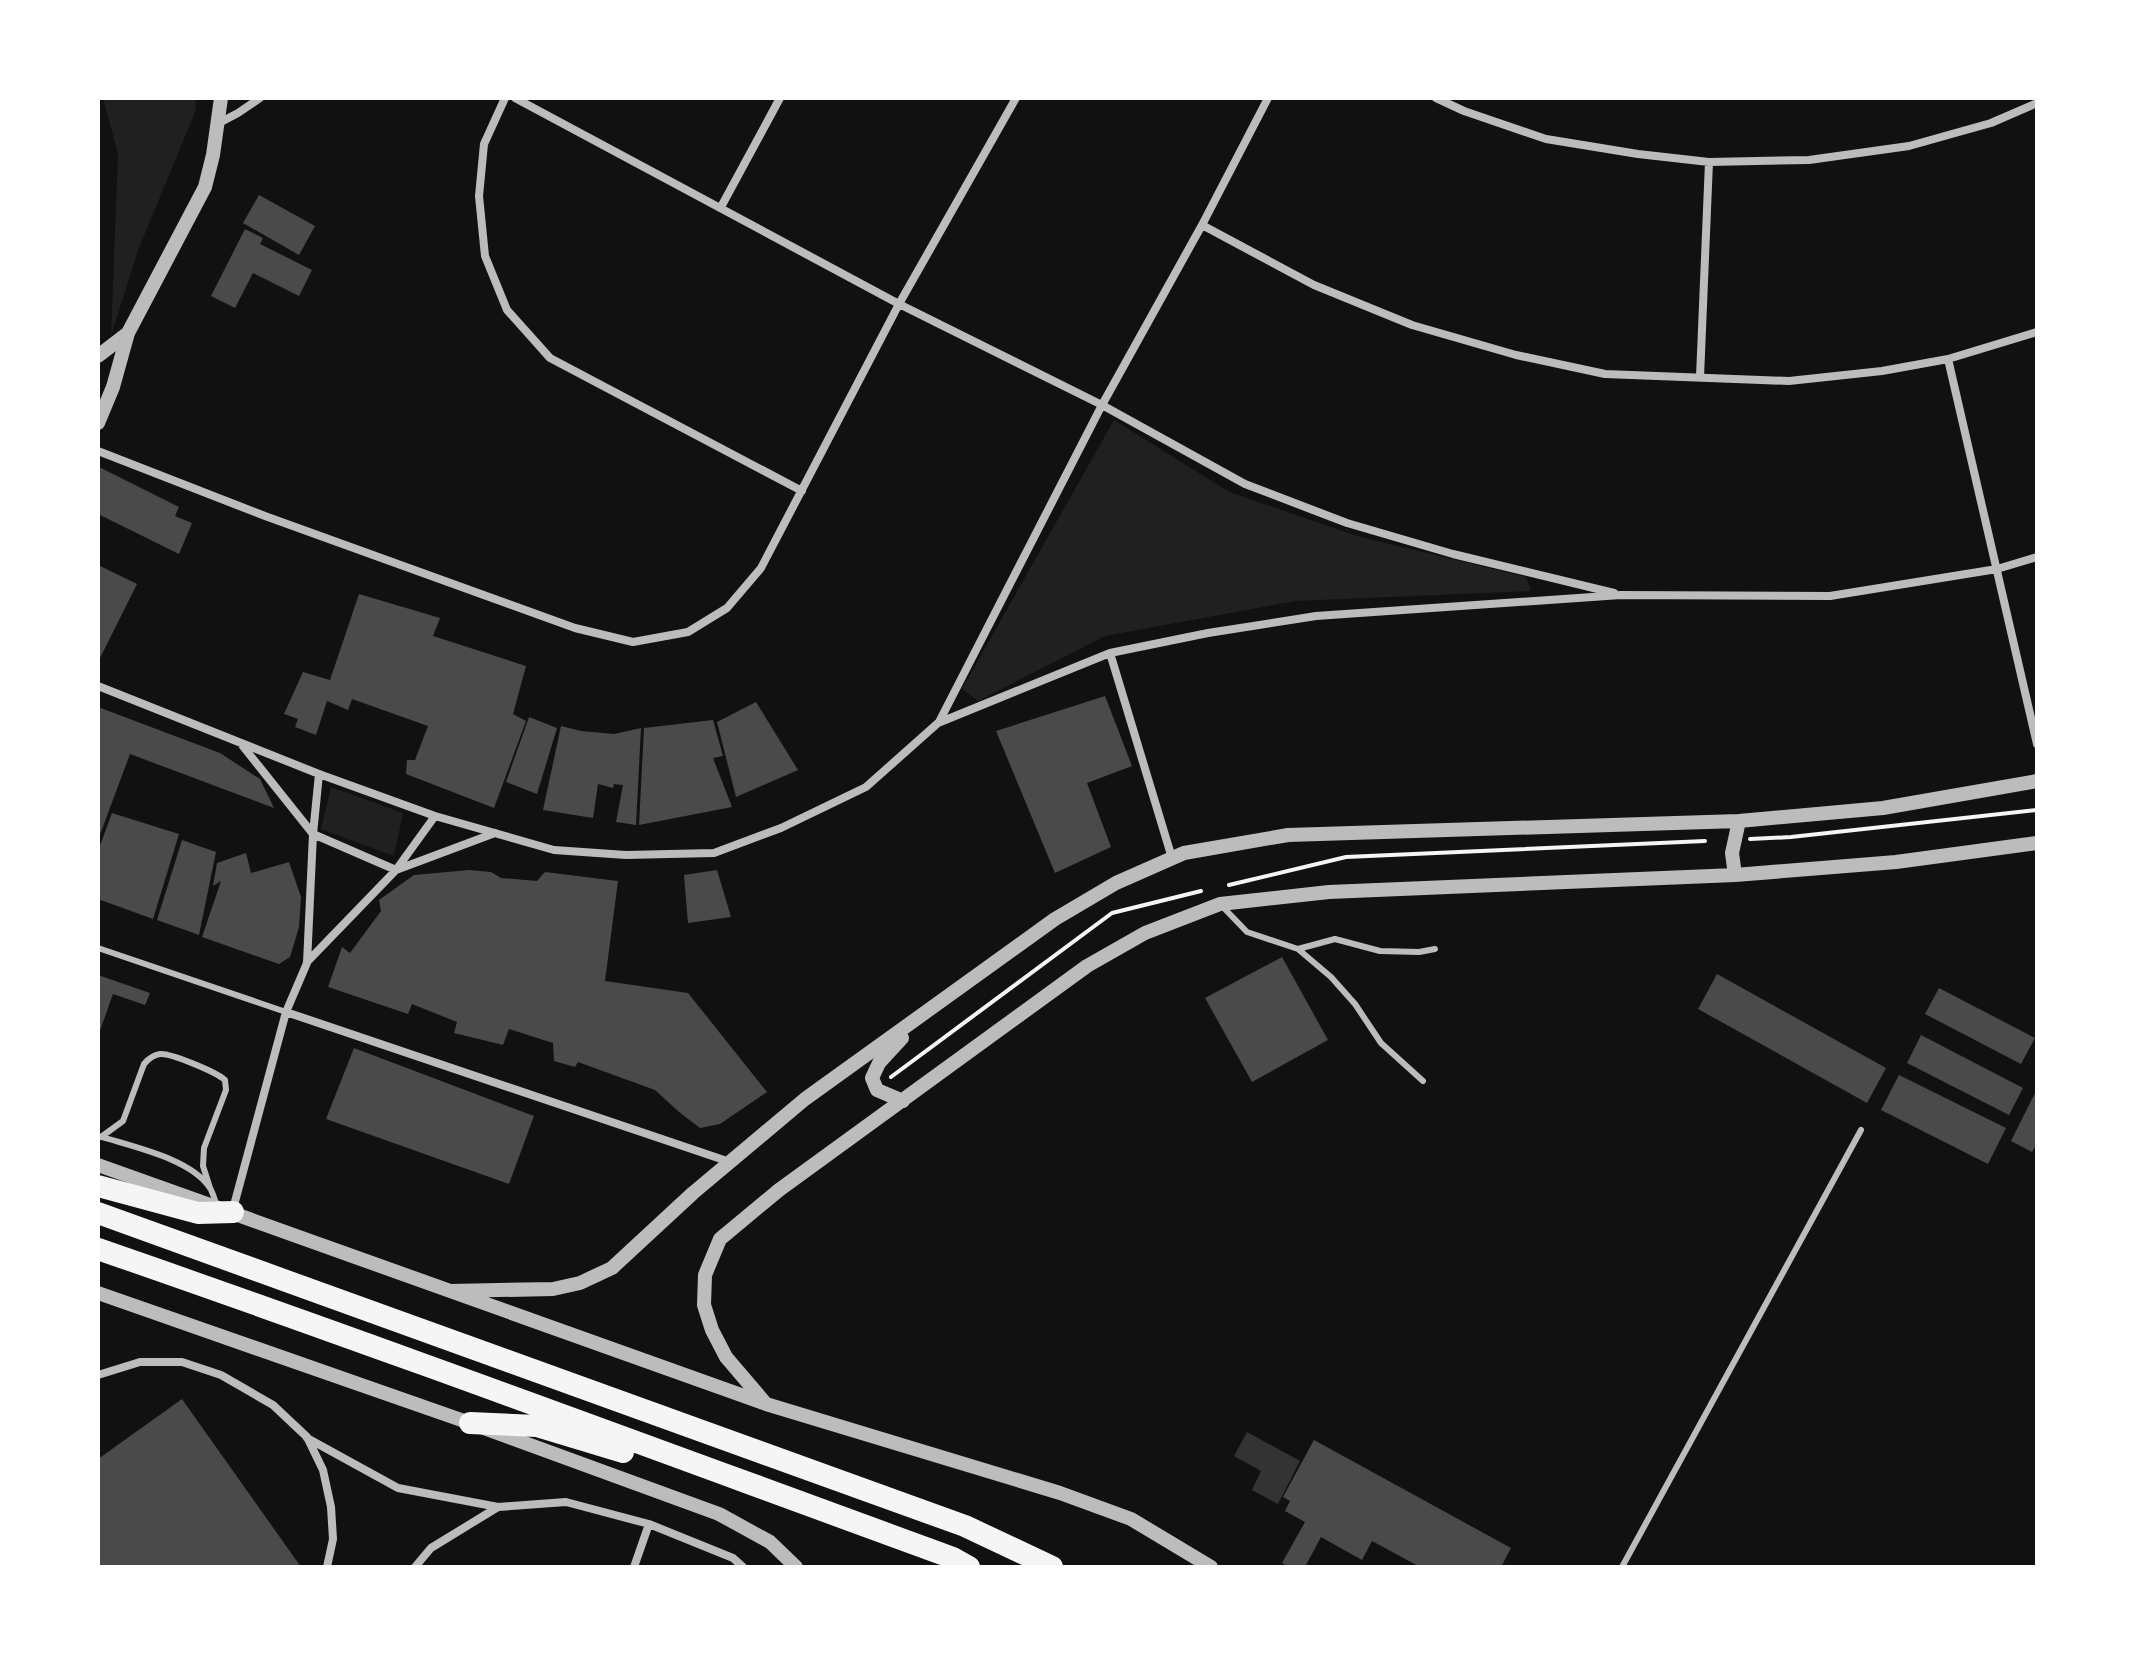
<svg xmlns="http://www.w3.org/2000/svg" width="2135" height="1665" font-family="Georgia,serif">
<rect width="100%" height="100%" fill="#111"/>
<path fill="#202020" d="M103,98H195L196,110L138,250L111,336L118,154Z
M1114,420L1229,492L1357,536L1526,577L1531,591L1295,601L1105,636L978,701L962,689Z
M331,787L403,813L394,856L321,829Z"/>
<path fill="#333" d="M1247,1432L1300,1461L1278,1504L1252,1490L1261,1471L1234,1456Z"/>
<path fill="#4a4a4a" d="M259,195L315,226L299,255L243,223Z
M245,229L263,238L260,244L312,270L299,296L253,273L235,308L211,296Z
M99,467L179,507L175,516L192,523L179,554L98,514Z
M98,565L137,584L98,662Z
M359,594L440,618L433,636L526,666L513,714L526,721L494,808L406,774L407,760H415L428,726L352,699L348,710L327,701L316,735L295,727L298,719L284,714L303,672L330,680Z
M1105,696L1132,766L1087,783L1111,847L1055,873L996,731Z
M756,702L798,770L736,797L717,722Z
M98,707L220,753L260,779L274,808L130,754L98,840Z
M529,717L557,728L537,794L506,782Z
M713,720L723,756L713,758L732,807L639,825L644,728Z
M561,726L581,731L614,734L641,728L636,825L616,822L623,785L614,784L613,788L598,784L593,818L543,810Z
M112,813L179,834L153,919L98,899V851Z
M182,840L216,852L199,935L157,920Z
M246,853L251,873L289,862L301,897L299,927L290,957L279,964L202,937L221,881L213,886L217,863Z
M469,870L491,872L501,878L537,881L545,872L618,881L605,981L688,993L767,1092L720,1124L700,1128L679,1112L655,1090L578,1062L575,1067L554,1061L553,1043L509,1029L503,1045L454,1033L457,1022L412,1004L408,1014L328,987L342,947L350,953L381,911L379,900L414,875Z
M717,870L731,917L688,923L684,875Z
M1282,957L1328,1040L1252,1082L1205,998Z
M1717,974L1886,1068L1867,1103L1698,1009Z
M98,975L150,993L145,1005L113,994L98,1036Z
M1939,988L2035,1038L2021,1064L1925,1014Z
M1921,1035L2023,1088L2009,1115L1907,1063Z
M354,1048L534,1116L509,1184L326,1119Z
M1899,1075L2006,1128L1988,1164L1881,1110Z
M2037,1089V1143L2032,1152L2011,1141Z
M182,1399L301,1567H98V1459Z
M1314,1440L1511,1548L1501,1567H1420L1372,1541L1362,1560L1321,1537L1305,1567H1289L1282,1563L1305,1522L1285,1511L1290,1501L1283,1497Z"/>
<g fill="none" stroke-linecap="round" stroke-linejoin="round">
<path stroke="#f5f5f5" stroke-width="4" d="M1750,839L1791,837L2037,810
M1229,885L1346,857L1705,841
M891,1077L1112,913L1201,891"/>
<path stroke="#bcbcbc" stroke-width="6" d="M1222,906L1247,932L1298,949L1331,977L1355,1004L1381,1043L1423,1081
M98,948L286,1012
M1298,949L1335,939L1380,951L1419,952L1435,949
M101,1137L123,1121L144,1064C149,1058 153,1055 160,1054C171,1053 216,1072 225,1080L226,1090L204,1148L203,1166L210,1188
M102,1137C134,1147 191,1159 210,1188C213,1193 215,1201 217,1206
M1622,1567L1861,1130"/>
<path stroke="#bcbcbc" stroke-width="8" d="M505,98L484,144L479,196L485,256L507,310L550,358L802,491
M515,98L899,304L1102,405L1245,484L1347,523L1453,554L1614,593
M1436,98L1464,111L1546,139L1638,154L1709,162L1809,160L1909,146L1991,123L2037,103
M219,123L238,113L260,98
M721,207L780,98
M1202,225L1314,285L1412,325L1516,355L1605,374L1789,381L1882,371L1948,359L2037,332
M1948,359L2037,744
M1700,377L1709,162
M98,451L265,516L575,628L633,642L688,632L727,608L761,568L899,304L1016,98
M1110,653L1172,858
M98,686L319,774L435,816L554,850L626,855L714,853L781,828L866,787L938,723L1110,653L1208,633L1316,616L1621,595L1830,596L1997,569L2037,557
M939,722L1102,405L1202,225L1268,98
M242,745L313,834L396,870L495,833
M307,962L396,870L435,816
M286,1012L730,1162
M233,1209L286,1012L307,963L313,834L319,774
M98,1375L140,1362H182L221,1375L273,1405L307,1437L323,1470L331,1507L333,1539L327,1567
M307,1438L398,1488L498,1507
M415,1567L431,1548L498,1507L566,1502L649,1524L733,1558L743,1567
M634,1567L649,1524"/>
<path stroke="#bcbcbc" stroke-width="14" d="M98,356L128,333
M98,423L113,387L128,333L205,187L213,155L221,98
M1735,875L1732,853L1739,821
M902,1038L879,1063L872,1078L877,1090L903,1101
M98,1165L766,1404L1060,1493L1131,1519L1211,1567
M450,1291L553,1289L580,1283L612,1268L693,1193L805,1099L1055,919L1116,883L1184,853L1288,835L1739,821L1883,808L2037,781
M98,1293L470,1423L719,1514L770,1542L796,1567
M766,1404L726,1357L712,1330L704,1305L705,1275L720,1239L779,1190L1087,966L1145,933L1220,904L1329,892L1735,875L1896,862L2037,843"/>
<path stroke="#f5f5f5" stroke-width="22" d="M98,1186L198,1213L233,1212
M98,1213L965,1526L1052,1567
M98,1249C384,1348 668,1454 953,1558L969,1567
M470,1423L537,1426L623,1452"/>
</g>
<rect width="2135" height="1665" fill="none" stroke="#ffffff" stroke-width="200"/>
</svg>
